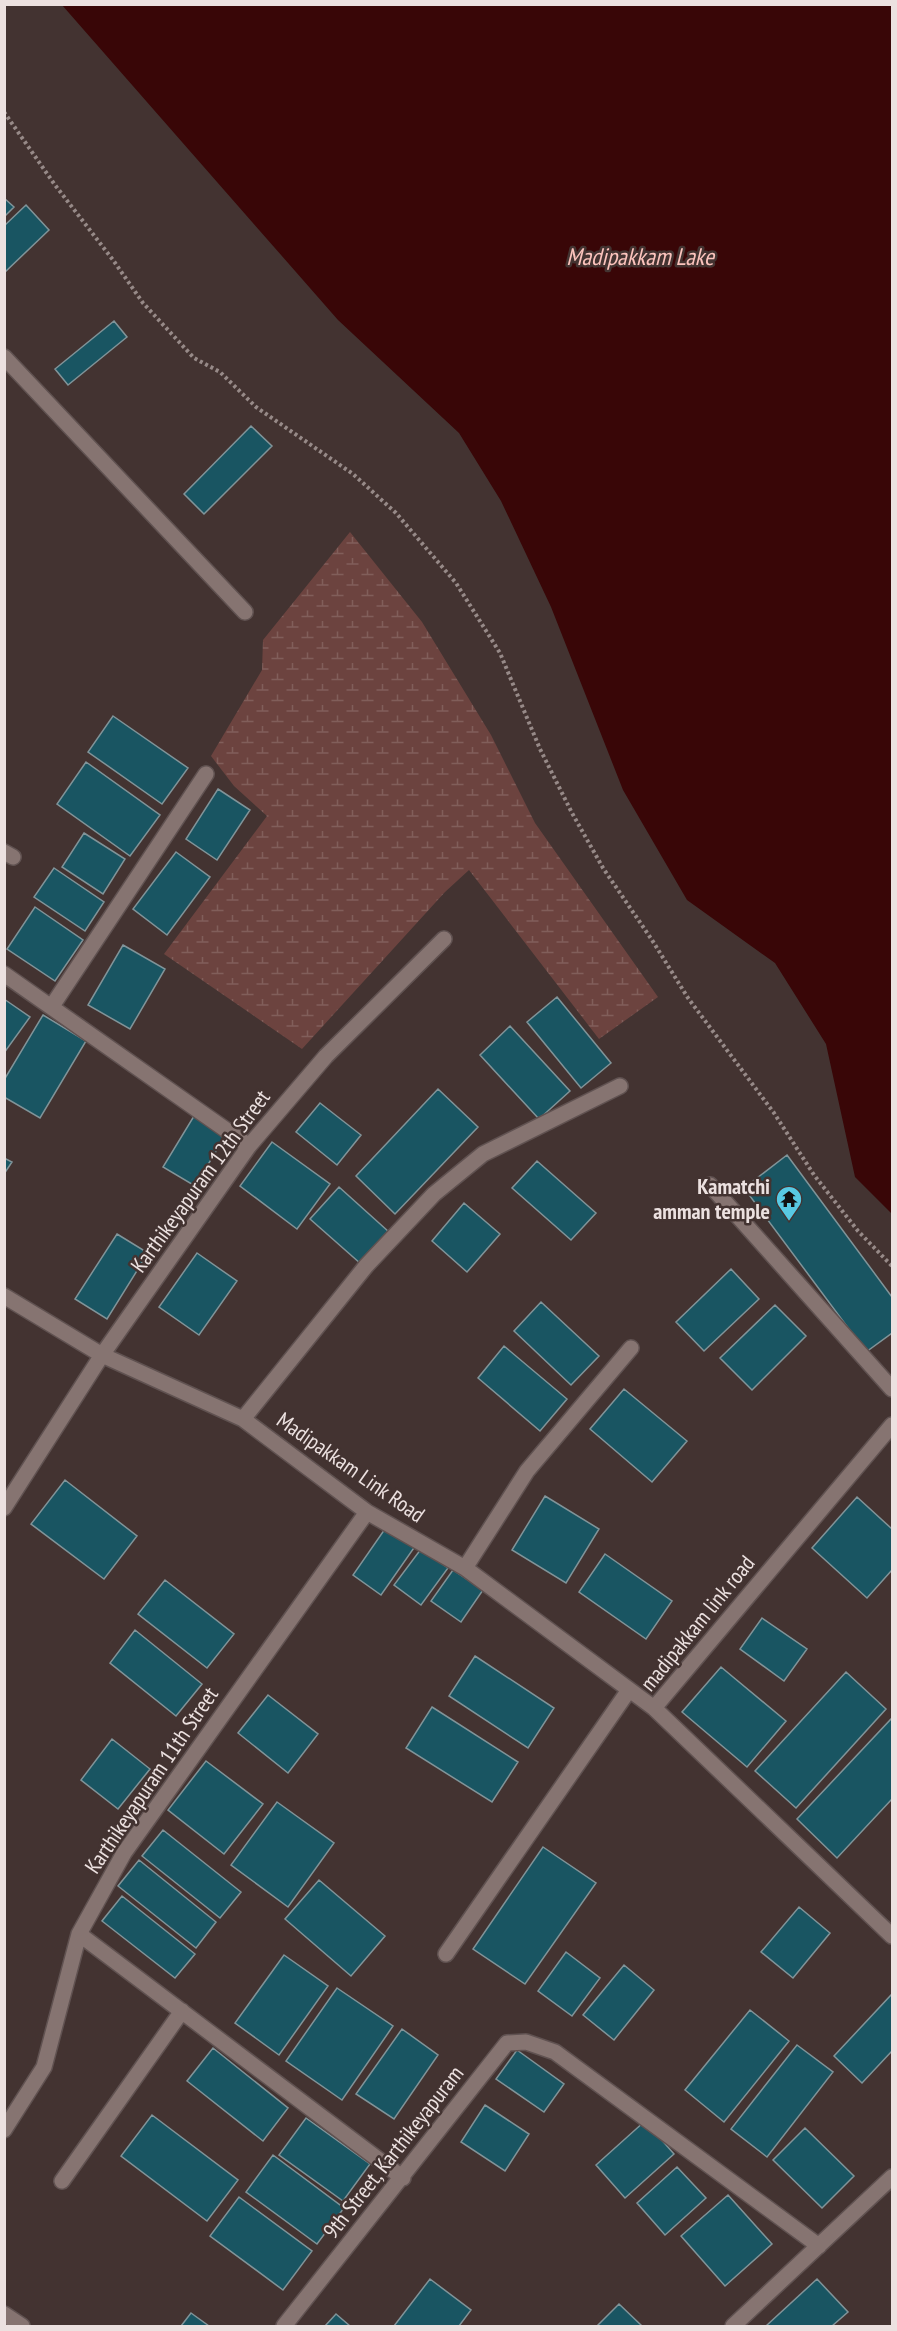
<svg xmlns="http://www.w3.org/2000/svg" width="897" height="2331" font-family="'PT Sans Narrow',sans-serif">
<defs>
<pattern id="wetland-marsh" width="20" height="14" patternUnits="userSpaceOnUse" patternTransform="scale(1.5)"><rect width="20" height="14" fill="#6c433f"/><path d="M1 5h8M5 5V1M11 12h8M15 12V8" fill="none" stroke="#815e5a"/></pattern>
</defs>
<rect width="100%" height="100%" fill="#433331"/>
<path fill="url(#wetland-marsh)" d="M350,532L422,622L491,735L535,823L658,997L599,1039L469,870L445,892L302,1049L164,954L267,816L234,786L211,756L262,670L263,640Z"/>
<path fill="#390607" d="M62,5H892V1214L855,1177L826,1044L775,963L687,900L623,790L551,607L501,501L459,433L338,320Z"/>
<path fill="#195562" stroke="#819499" stroke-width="1.5" d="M4,198L14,207L4,217Z
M26,205L49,230L4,273V226Z
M114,321L127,337L68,385L55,369Z
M251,426L272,446L204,514L184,494Z
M113,716L188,768L162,804L88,752Z
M86,762L160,815L130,856L57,804Z
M218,789L250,810L217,860L186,839Z
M84,833L125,859L103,894L62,867Z
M176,852L210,877L167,935L133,909Z
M54,868L104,902L85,931L34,897Z
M35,907L83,940L55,981L7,949Z
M123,945L165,969L130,1029L88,1005Z
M557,997L611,1063L581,1088L527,1022Z
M4,999L30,1017L4,1053Z
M43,1015L86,1041L40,1118L4,1097V1080Z
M510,1026L570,1091L539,1119L480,1055Z
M438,1089L478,1127L395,1214L356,1176Z
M320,1103L361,1135L337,1165L296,1132Z
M194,1116L226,1135L195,1186L163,1167Z
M272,1142L330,1184L297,1229L240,1186Z
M787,1155L892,1297V1333L866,1352L744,1188Z
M4,1158L12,1162L4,1174Z
M537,1161L596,1213L571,1240L512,1188Z
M339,1187L389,1232L361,1264L310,1219Z
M464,1203L500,1234L467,1272L432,1241Z
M117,1234L148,1253L107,1319L75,1299Z
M197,1253L237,1281L199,1335L159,1307Z
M731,1269L759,1299L704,1351L676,1322Z
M541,1302L599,1356L571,1385L514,1331Z
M775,1305L806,1336L752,1390L720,1358Z
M504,1346L567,1399L540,1431L478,1378Z
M624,1389L687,1441L652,1482L590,1429Z
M65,1480L137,1536L104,1579L31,1524Z
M545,1496L599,1529L566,1583L512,1550Z
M857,1497L892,1529V1570L867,1598L812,1548Z
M387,1526L416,1545L381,1595L353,1575Z
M421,1549L448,1568L421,1605L394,1585Z
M605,1554L672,1601L646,1639L579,1592Z
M453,1570L483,1590L461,1622L431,1601Z
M165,1580L234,1634L207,1668L138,1614Z
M762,1618L807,1649L784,1681L740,1649Z
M135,1630L202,1684L176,1716L110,1663Z
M475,1656L554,1708L528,1748L449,1696Z
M721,1667L786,1721L747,1767L682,1712Z
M846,1672L886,1709L796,1808L755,1771Z
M268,1695L318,1734L288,1773L238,1733Z
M432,1707L518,1762L492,1802L406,1748Z
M892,1718V1799L837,1858L797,1819Z
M112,1739L150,1769L118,1809L81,1780Z
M206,1761L263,1804L224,1854L168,1810Z
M277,1802L334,1843L288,1907L231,1865Z
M163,1830L241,1892L220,1918L142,1856Z
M543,1847L596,1883L525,1984L473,1949Z
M139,1860L216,1922L196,1948L118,1886Z
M319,1880L385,1936L351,1976L285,1919Z
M122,1896L195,1954L175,1978L102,1921Z
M799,1907L830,1933L793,1978L761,1952Z
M566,1952L600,1978L572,2016L538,1991Z
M284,1955L328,1986L279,2055L235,2023Z
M624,1965L654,1990L614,2040L583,2015Z
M337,1988L393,2026L342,2100L286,2061Z
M892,1994V2051L862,2083L834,2056Z
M750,2010L789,2041L724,2122L685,2090Z
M402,2029L438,2055L394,2119L356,2094Z
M797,2045L833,2072L767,2157L731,2129Z
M213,2048L288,2108L263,2141L187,2081Z
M517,2050L564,2084L544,2112L496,2079Z
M485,2105L529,2134L505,2171L461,2142Z
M152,2115L238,2180L207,2221L121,2156Z
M306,2118L370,2164L343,2201L279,2155Z
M645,2121L674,2154L625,2198L596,2165Z
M805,2128L854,2176L822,2208L773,2160Z
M273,2155L344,2208L317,2244L246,2192Z
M677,2167L706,2198L665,2235L637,2203Z
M728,2195L772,2244L725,2286L681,2236Z
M239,2197L312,2251L283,2290L210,2236Z
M430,2279L471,2310L459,2326H394Z
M817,2279L848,2312L832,2326H766Z
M619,2304L642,2326H597Z
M191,2313L209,2326H181Z
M336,2314L350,2326H325Z"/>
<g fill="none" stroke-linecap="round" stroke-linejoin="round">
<g stroke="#605251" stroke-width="18">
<path id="street" d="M4,357L245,612
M4,852L13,857
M4,974L249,1146
M52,1006L206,774
M710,1185L892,1389
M4,1296L102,1355L243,1419L367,1512L465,1568L654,1708L892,1936
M243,1419L366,1266L434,1194L483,1154L620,1086
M4,1508L102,1355L249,1146L326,1056L444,939
M465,1568L527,1471L631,1348
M654,1708L892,1425
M79,1934L403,2178
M446,1954L629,1690
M4,2130L44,2067L79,1934L124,1853L367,1512
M62,2181L182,2011
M4,2314L22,2326
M284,2326L507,2043L526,2042L555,2052L819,2246
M733,2326L892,2177"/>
</g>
<path stroke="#978a88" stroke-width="4" stroke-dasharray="3 3" stroke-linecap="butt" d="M4,112L55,185L113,260L143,303L194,358L220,372L256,407L353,474L396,513L456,583L500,653L540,749L572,813L603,868L652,940L688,998L774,1113L814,1175L858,1231L892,1266"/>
<use href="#street" stroke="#867471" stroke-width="15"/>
</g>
<defs>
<g id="temple-pin" transform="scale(1.35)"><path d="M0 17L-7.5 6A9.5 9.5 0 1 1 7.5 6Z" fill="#58c9e3" stroke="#433331"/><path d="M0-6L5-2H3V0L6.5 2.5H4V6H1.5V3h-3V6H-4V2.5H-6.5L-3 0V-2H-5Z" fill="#111"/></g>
</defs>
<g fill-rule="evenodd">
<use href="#temple-pin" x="789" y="1199"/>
</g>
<g text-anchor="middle" stroke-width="5" stroke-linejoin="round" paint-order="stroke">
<g font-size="22" fill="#ece1e0" stroke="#433331">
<text transform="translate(200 1181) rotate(-54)" y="8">Karthikeyapuram 12th Street</text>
<text transform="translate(351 1467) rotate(35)" y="8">Madipakkam Link Road</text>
<text transform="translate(697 1623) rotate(-51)" y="8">madipakkam link road</text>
<text transform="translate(151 1780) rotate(-56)" y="8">Karthikeyapuram 11th Street</text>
<text transform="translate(393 2152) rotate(-52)" y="8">9th Street, Karthikeyapuram</text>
</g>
<g font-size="22" font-weight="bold" fill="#ece1e0" stroke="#433331" text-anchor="end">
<text x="770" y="1194">Kamatchi<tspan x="770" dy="25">amman temple</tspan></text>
</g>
<g font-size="24" font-style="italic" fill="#fbc3bc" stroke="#433331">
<text x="640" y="265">Madipakkam Lake</text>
</g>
</g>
<rect width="897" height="2331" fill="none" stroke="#ece1e0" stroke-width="12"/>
</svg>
